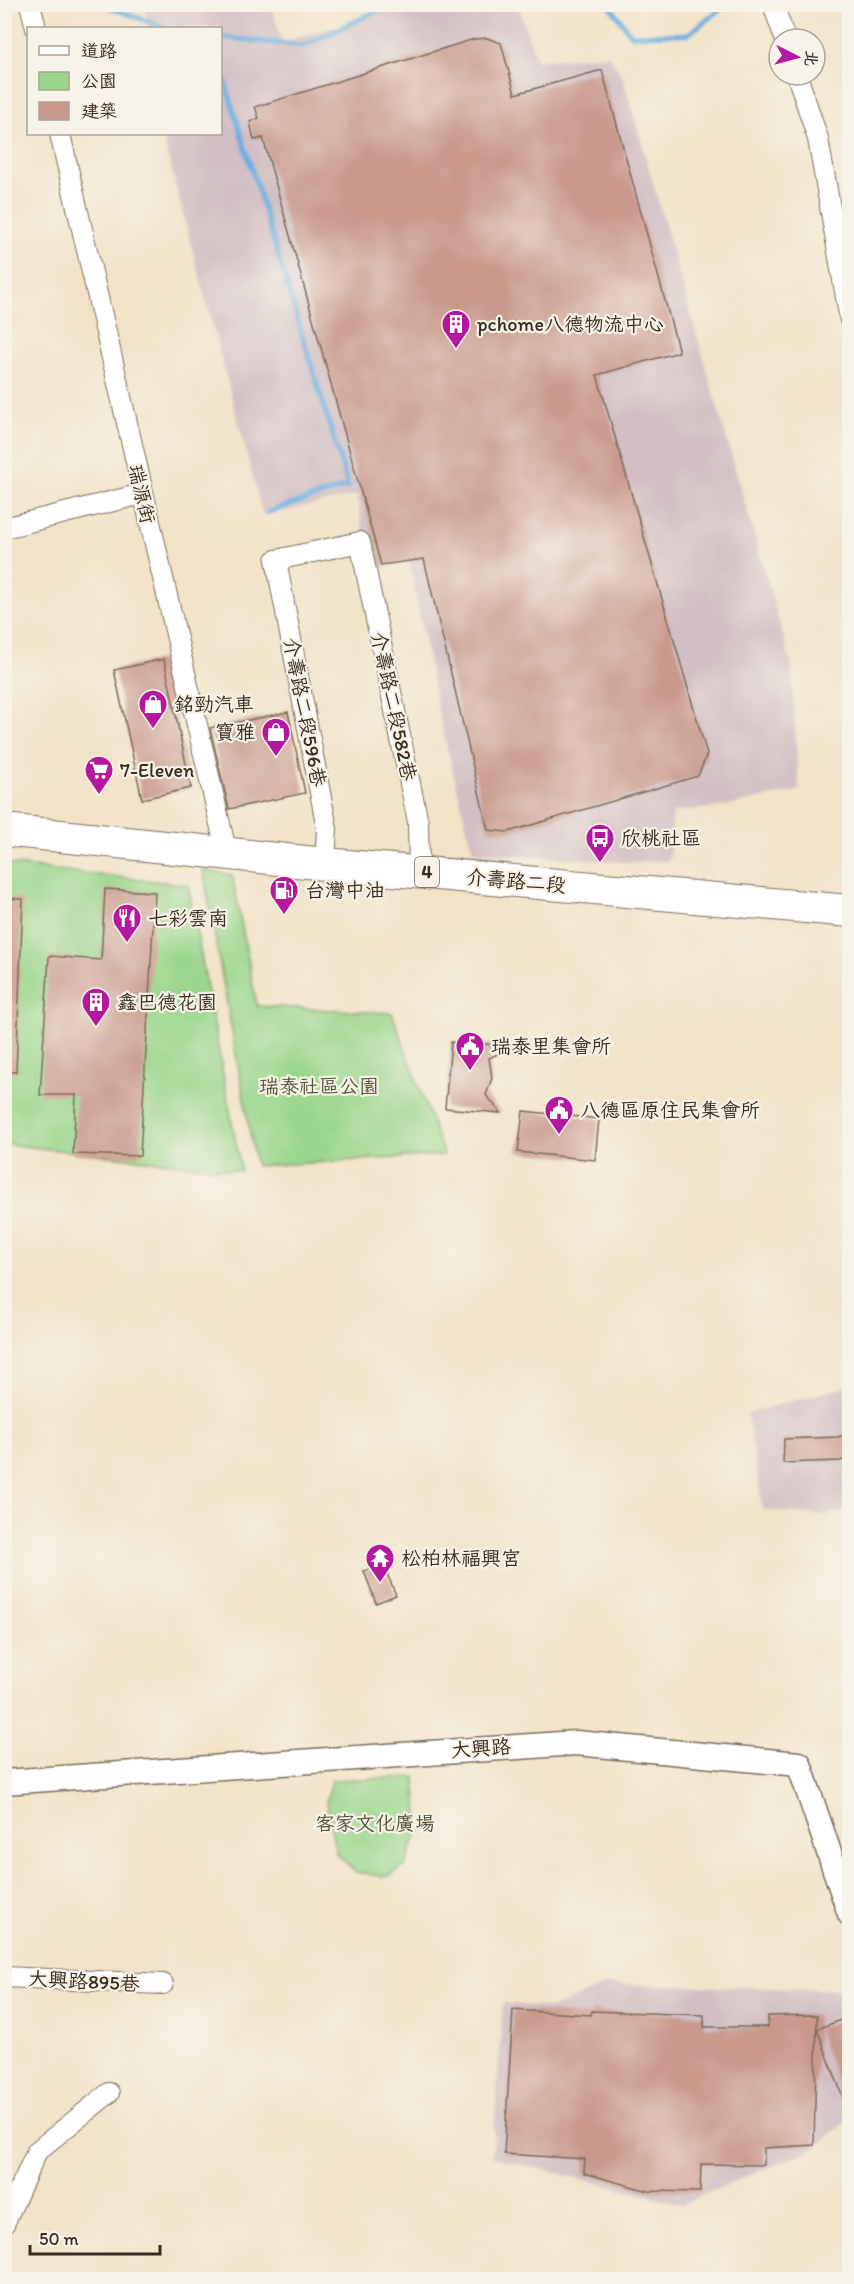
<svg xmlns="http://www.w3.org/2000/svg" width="854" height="2284" font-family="Itim,'LXGW WenKai TC',sans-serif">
<rect width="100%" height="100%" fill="#f7f3e8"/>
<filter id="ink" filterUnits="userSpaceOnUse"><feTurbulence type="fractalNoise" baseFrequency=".0167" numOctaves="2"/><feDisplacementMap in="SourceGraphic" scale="12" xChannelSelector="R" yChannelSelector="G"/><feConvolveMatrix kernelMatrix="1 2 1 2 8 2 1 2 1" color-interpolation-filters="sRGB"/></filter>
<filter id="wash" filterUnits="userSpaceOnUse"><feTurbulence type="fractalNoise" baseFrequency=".008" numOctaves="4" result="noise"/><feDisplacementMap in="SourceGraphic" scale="24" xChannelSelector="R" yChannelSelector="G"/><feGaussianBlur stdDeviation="1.35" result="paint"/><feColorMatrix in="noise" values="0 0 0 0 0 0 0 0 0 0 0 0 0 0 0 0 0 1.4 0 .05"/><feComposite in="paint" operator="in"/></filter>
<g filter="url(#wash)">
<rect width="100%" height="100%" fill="#f2e3c8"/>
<path fill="#d2bec3" d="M144,5H271L282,42L356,21L384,5H518L537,61L609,55L623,78L791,663L799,790L728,806L673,812L669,861L625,862L473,852L440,720L409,561L369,571L357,495L263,516L162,134H220V28H150Z
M849,1386V1510L825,1515L763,1510L747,1413Z
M607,1984L849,1990V2119L815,2148L682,2204L492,2157L503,2003L551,2008Z"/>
<path fill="#9ad68b" stroke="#6a8054" stroke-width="1.5" d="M5,864L188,885L241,1171L5,1144Z
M203,870L232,875L257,1006L392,1013L444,1155L256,1166Z
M415,1777L419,1827L405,1866L385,1877L356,1872L336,1853L326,1803L332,1780Z"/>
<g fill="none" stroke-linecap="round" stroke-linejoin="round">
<path stroke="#6cade0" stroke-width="5" d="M101,4L165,28
M609,4L631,35L688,34L728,4
M220,37L303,46L392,4
M220,65L348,486L268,512"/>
</g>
<g id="blocks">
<path fill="#c9998c" d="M487,38L501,43L515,94L602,70L679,352L597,375L707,754L698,776L508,832L488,830L424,559L381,565L263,138L254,140L250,122L259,118L255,107L474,39Z
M164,659L191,788L142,799L114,670Z
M288,712L305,793L229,809L210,728Z
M105,889L155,892L140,1156L73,1154L76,1095H40L49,956L101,960Z
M4,898L23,899L16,1072H4Z
M451,1042L515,1046L489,1058L492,1078L486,1095L501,1113L445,1108Z
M523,1111L599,1119L595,1160L518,1152Z
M849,1433V1458L840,1461L783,1463L784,1439L838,1437Z
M383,1564L396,1595L376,1603L364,1571Z
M513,2010L591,2015L592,2011L704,2015V2027H768V2016L817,2015L814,2145L764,2148V2165L701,2164L700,2192L648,2191L584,2173L585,2159L504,2154Z
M849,2017V2110H848L817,2029Z"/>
</g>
</g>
<g filter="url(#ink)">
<use href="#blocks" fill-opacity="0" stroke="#7b6b5a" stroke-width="1.5"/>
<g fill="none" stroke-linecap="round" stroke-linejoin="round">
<g stroke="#7b6b5a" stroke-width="22">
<path id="minor" d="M30,4L36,28
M773,4L785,39
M797,75L818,139L850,320
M60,134L227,854
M4,528L142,494
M325,864L327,829L276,560L360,542L418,822L419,871
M4,1977L163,1984
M4,2224L37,2151L109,2093"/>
</g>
<g stroke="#7b6b5a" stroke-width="27">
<path id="tertiary" d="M4,1782L576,1743L799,1764L850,1914"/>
</g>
<g stroke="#7b6b5a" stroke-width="34">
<path id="primary" d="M4,830L325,864L850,911"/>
</g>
<use href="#minor" stroke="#fff" stroke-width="20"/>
<use href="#tertiary" stroke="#fff" stroke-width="24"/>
<use href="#primary" stroke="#fff" stroke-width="32"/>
</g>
</g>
<defs>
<g id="building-pin" transform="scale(1.5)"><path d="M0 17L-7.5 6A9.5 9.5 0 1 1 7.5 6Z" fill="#b5179e" stroke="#f7f3e8"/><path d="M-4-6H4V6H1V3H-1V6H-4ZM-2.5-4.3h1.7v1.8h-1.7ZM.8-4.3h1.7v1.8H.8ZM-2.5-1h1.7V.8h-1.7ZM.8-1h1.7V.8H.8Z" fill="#fff"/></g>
<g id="shop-pin" transform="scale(1.5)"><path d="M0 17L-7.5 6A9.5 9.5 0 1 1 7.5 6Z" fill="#b5179e" stroke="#f7f3e8"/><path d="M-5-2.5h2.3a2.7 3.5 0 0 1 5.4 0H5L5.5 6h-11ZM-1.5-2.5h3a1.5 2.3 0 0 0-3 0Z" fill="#fff"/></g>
<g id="supermarket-pin" transform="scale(1.5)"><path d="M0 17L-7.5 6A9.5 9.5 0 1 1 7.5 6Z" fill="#b5179e" stroke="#f7f3e8"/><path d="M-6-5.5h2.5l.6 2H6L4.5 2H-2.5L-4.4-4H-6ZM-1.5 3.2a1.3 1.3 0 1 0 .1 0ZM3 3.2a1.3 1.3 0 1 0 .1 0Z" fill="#fff"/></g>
<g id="bus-pin" transform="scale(1.5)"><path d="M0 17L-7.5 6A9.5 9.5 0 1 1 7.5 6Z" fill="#b5179e" stroke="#f7f3e8"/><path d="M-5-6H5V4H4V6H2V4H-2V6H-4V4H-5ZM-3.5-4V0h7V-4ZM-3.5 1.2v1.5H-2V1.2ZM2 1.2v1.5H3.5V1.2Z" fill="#fff"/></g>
<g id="fuel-pin" transform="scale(1.5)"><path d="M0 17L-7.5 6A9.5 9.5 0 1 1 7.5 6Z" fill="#b5179e" stroke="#f7f3e8"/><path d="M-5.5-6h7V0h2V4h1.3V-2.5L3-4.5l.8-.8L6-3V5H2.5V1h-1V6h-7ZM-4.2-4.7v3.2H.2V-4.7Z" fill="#fff"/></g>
<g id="restaurant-pin" transform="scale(1.5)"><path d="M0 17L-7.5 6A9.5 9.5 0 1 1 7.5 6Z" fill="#b5179e" stroke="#f7f3e8"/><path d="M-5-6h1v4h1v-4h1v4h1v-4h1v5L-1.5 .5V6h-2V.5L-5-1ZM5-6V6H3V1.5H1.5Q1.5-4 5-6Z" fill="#fff"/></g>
<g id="civic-pin" transform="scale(1.5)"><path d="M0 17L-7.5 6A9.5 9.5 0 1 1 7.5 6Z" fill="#b5179e" stroke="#f7f3e8"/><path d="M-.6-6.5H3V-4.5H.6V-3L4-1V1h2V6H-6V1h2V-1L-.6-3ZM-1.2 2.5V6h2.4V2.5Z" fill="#fff"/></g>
<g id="temple-pin" transform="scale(1.5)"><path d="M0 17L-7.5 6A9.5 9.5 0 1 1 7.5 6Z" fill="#b5179e" stroke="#f7f3e8"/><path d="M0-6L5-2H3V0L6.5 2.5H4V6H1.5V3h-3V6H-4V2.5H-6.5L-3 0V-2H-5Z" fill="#fff"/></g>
</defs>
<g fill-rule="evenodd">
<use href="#building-pin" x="456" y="324"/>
<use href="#shop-pin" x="153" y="704"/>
<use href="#shop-pin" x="276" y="732"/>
<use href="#supermarket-pin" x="99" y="770"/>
<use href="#bus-pin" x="600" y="838"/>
<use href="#fuel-pin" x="284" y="890"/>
<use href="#restaurant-pin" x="127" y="918"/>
<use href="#building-pin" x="96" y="1002"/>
<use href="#civic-pin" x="470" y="1046"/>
<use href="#civic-pin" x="559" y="1110"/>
<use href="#temple-pin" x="380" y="1558"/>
</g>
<g text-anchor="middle" stroke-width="4.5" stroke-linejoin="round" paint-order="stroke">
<rect fill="#f7f3e8" stroke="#73665b" stroke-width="1.5" x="415" y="857" width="24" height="30" rx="4.5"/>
<g font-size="18" font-weight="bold" fill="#3b2a1e">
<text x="427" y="878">4</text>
</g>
<g font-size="20" fill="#3b2a1e" stroke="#f7f3e8" text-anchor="start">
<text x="477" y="331">pchome八德物流中心</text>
<text x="174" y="711">銘勁汽車</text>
<text x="255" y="739" text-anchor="end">寶雅</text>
<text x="120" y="777">7-Eleven</text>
<text x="621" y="845">欣桃社區</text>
<text x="305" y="897">台灣中油</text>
<text x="148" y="925">七彩雲南</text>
<text x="117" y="1009">鑫巴德花園</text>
<text x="491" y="1053">瑞泰里集會所</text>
<text x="580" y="1117">八德區原住民集會所</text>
<text x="401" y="1565">松柏林福興宮</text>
</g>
<g font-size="20" fill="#3b2a1e" stroke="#f7f3e8">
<text transform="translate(142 494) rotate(77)" y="7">瑞源街</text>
<text transform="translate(394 706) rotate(78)" y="7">介壽路二段582巷</text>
<text transform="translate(305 712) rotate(79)" y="7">介壽路二段596巷</text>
<text transform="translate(516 881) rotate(5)" y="7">介壽路二段</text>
<text transform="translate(481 1748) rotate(-4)" y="7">大興路</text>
<text transform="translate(84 1981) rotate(3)" y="7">大興路895巷</text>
</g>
<g font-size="20" fill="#535539" stroke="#f7f3e8">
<text x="319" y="1093">瑞泰社區公園</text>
<text x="375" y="1830">客家文化廣場</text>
</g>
</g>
<rect width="854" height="2284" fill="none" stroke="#f7f3e8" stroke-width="24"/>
<rect x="27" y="27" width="195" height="108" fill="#f7f3e8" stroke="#aca397" stroke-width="1.5"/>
<rect x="39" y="46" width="30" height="9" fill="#ffffff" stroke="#aca397" stroke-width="1.5"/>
<text x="81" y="57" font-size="18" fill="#3b2a1e">道路</text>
<rect x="39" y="72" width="30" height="18" fill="#9ad68b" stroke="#aca397" stroke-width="1.5"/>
<text x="81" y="87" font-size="18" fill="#3b2a1e">公園</text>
<rect x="39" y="102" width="30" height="18" fill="#c9998c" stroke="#aca397" stroke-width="1.5"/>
<text x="81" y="117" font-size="18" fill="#3b2a1e">建築</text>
<g transform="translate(797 57) rotate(96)"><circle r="28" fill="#f7f3e8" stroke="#aca397" stroke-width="1.5"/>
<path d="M0-4.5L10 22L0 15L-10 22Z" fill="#b5179e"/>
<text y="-9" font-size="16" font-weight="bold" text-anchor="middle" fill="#3b2a1e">北</text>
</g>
<path d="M30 2245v9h130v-9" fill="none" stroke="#3b2a1e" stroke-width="3"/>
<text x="39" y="2245" font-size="18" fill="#3b2a1e" stroke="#f7f3e8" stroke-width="4.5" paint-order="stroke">50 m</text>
</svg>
